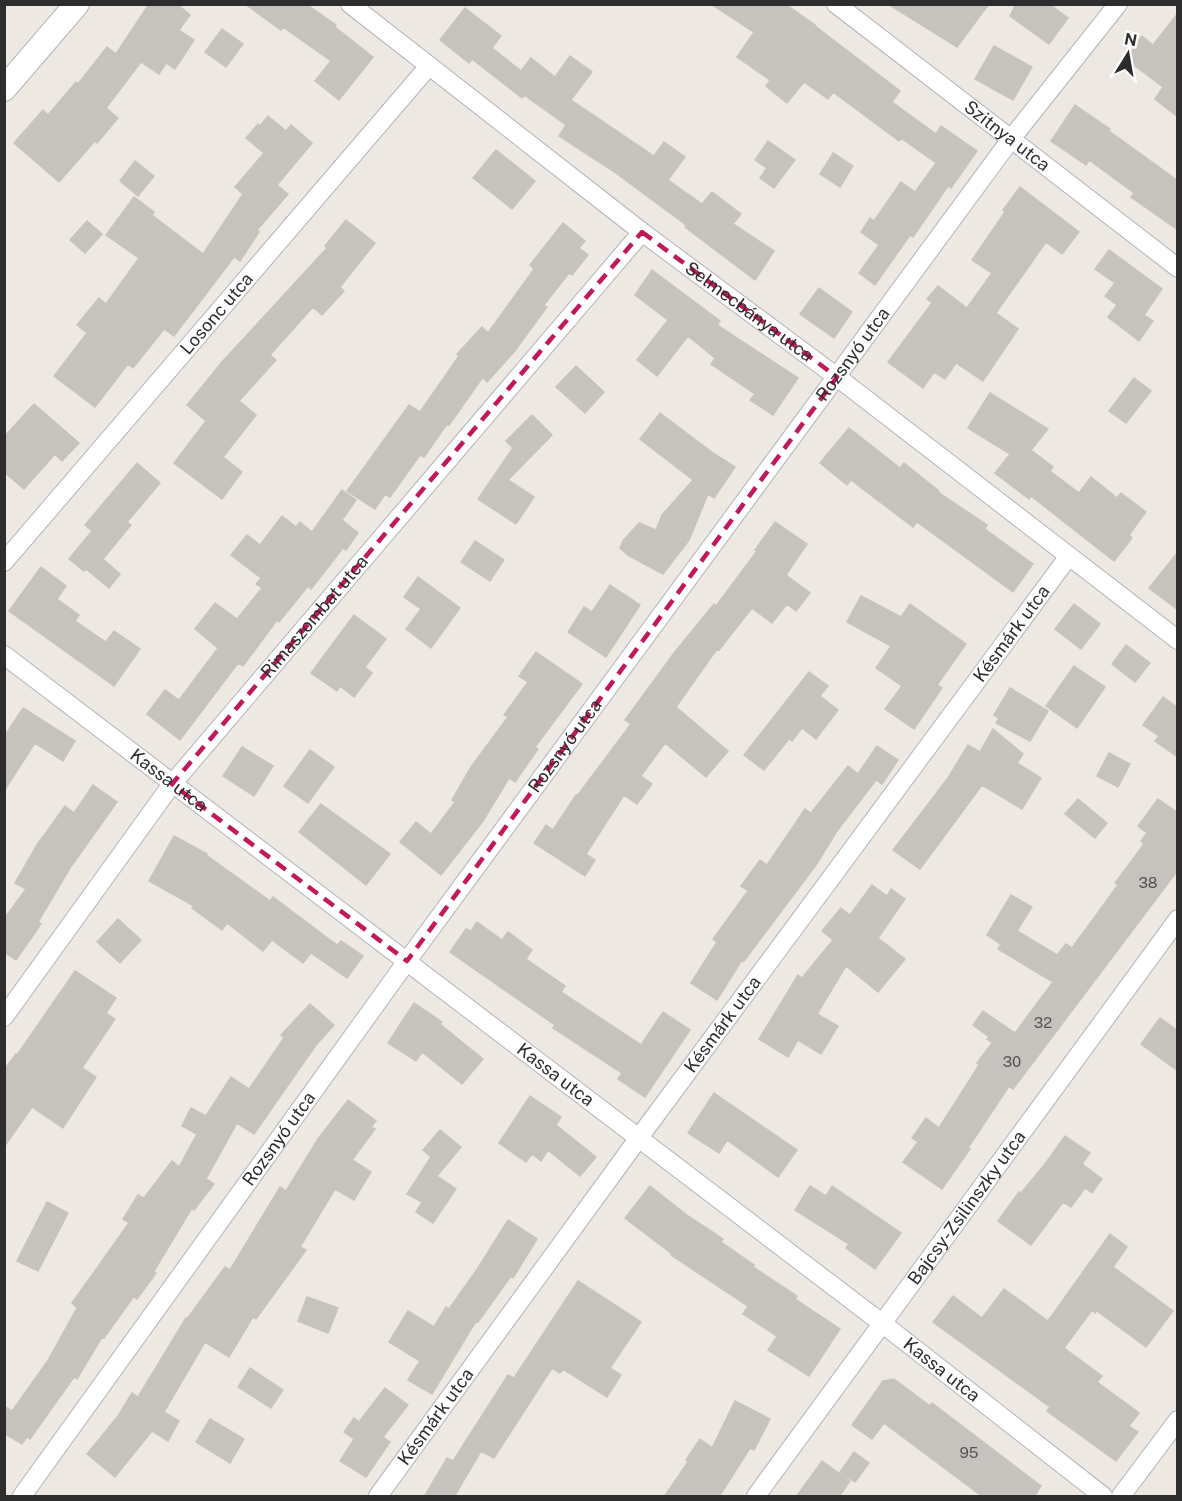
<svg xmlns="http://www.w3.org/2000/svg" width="1182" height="1501" font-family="'Public Sans',sans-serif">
<rect width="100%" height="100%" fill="#ede8e2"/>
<path fill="#c6c2bd" stroke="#c9c3bb" stroke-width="1.5" d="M149,4H177L190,15L179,30L194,40L175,69L166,63L159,74L141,62L106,108L118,118L97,143L95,141L59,182L14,143L43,110L48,115L76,82L78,84L107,47L116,54Z
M245,4H306L336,25L335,27L373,57L339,100L315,81L331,61L283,27L281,30Z
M711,4H785L815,25V26L900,91L892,102L936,134L941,126L977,151L951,188L948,186L913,237L910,235L875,285L859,273L879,245L861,232L870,218L874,221L901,182L915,192L936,163L901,138L899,141L833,92L828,99L804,82L787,103L766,86L770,80L737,57L754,32Z
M888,4H989L957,47Z
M1016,4H1049L1068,18L1049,44L1010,16Z
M465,8L501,36L492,48L521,71L531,58L555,77L570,56L592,72L571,100L654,156L664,142L685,157L668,180L702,204L712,192L741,214L733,224L774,251L755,280L685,227L686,225L613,171L559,136L566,125L524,95L522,98L472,59L469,63L440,40Z
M1178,13V117L1155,99L1163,87L1126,59L1142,36L1153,45Z
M222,29L243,44L226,67L205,52Z
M994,46L1032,67L1013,100L975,79Z
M1075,105L1110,129L1109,131L1178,181V230L1131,197L1134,193L1089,160L1086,165L1051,141Z
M268,116L286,131L291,125L312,143L277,185L288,194L257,230L259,232L240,261L234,257L174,336L164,329L133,368L128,364L95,407L54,376L87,333L77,325L99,298L106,304L139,258L106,235L134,197L154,212L152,215L203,254L243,194L235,187L264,153L246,138L258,124L260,126Z
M768,141L795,160L774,188L760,178L767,168L755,160Z
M496,150L535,181L512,209L473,178Z
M833,153L853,166L840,187L820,174Z
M135,161L154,176L138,196L120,181Z
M1020,187L1079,232L1062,254L1046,242L996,313L1018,329L983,381L956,363L945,379L934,372L923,388L888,362L932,303L927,299L938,286L967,308L992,273L972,260L1005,212L1003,210Z
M346,220L375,243L340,287L344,291L322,315L313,307L270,355L276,360L239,401L256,415L223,457L242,472L222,499L174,463L206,421L187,405L222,362L327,248L325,246Z
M87,221L102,234L85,253L70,240Z
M563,223L585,241L579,248L588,255L572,275L569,273L544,305L547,307L514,352L487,382L483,377L449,425L447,424L424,457L420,455L390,497L385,494L375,509L347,491L409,405L420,412L459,356L457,354L482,327L488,333L534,269L530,265Z
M1109,250L1162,289L1144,315L1153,321L1139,341L1108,317L1117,305L1105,296L1115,283L1095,269Z
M652,270L720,321L717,325L798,378L773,415L750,400L755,394L711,364L715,358L688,336L657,376L637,360L668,320L635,295Z
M819,288L852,312L834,338L800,314Z
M576,366L604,392L585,413L556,387Z
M1134,378L1151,391L1126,423L1109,411Z
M990,393L1048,429L1031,450L1053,467L1050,471L1079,493L1091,477L1117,498L1121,493L1146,512L1129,535L1132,538L1114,561L1031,496L1029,499L995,473L1010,454L968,428Z
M34,404L79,443L62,461L55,454L24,489L4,472V437Z
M660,413L713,453L735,467L714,498L708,494L689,540L663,574L629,556L620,548L623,541L639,523L656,530L662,515L693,480L640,439Z
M532,415L552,435L508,480L534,497L516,524L478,499L513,448L506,441Z
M849,428L900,468L904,463L939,491L938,492L987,525L985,529L1033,564L1013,592L917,522L913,527L851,480L847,485L820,463Z
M137,463L160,483L127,522L131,525L103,559L120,574L109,588L86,569L84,571L69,559L92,531L85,525Z
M342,490L356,500L342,520L358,533L346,550L343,548L311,589L308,586L279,622L277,620L243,666L238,663L180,740L147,714L165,690L179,700L218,648L195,629L215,603L237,619L262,588L256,584L261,578L231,555L247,535L260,545L282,516L296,527L300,522L312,532Z
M775,522L807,544L786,575L810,593L796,611L787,604L772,623L752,608L719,650L717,649L676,707L728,751L706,777L665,743L641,776L652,784L637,804L624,795L586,854L595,860L585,876L534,843L546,825L553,830L576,795L577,796L631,724L625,720L674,653L714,604L716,606L757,551L755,550Z
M475,541L504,560L490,581L461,562Z
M1178,552V610L1149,588Z
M41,567L66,586L57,599L79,615L75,621L106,642L114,631L140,649L114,686L9,611Z
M418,577L460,608L431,648L406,629L421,609L404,597Z
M610,585L640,605L606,657L568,632L584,607L592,612Z
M861,596L901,617L910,604L966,644L937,685L942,688L914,729L885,709L902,686L876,668L891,646L847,622Z
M1074,604L1100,624L1081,649L1055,629Z
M354,615L386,639L365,667L372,673L354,697L340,686L337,691L311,673Z
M1126,645L1150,663L1135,682L1112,664Z
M536,652L582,684L535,747L538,749L515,782L509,778L483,821L441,875L400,842L416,822L431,834L455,802L452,800L471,767L508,717L504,715L528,682L519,676Z
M1074,666L1105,687L1077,728L1046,706Z
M809,672L828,686L820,696L838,710L816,739L802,728L792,741L789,739L764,770L744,755Z
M1010,688L1048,711L1030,741L996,723L999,718L994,715Z
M1163,697L1178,708V757L1155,741L1159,736L1143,725Z
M23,708L75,741L63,761L35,743L4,791V737Z
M993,729L1023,754L1017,763L1041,778L1022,809L982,785L920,869L893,850L948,778L968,745L980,752Z
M877,746L898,760L882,784L876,780L837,831L816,865L744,961L742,960L717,1000L691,983L717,942L713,939L748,891L741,886L760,860L767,865L805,809L811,813L848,766L858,774Z
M242,747L273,766L254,796L223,776Z
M310,750L334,767L308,803L284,786Z
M1109,753L1130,764L1118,787L1097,776Z
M93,785L117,802L70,868L38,922L41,924L16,960L4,952V919L26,889L15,883L37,845L65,806L74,813Z
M1078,799L1107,823L1095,838L1065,814Z
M1158,799L1178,813V870L1013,1089L1009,1086L968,1148L970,1149L942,1189L903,1162L918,1142L912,1138L926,1118L939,1128L979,1065L977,1063L992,1043L987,1039L989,1037L973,1025L983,1011L1015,1033L1053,982L998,949L1001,944L987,935L1011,895L1032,907L1017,931L1057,955L1066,944L1072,948L1118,885L1115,883L1144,844L1141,841L1147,833L1138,826Z
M321,804L390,854L366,885L299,832Z
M174,836L207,854L206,855L270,901L273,897L337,945L341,941L363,956L347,978L311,953L303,963L272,940L263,951L227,923L222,930L192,908L194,906L149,881Z
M872,885L887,896L891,889L905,899L878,938L905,959L878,992L846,966L817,1014L838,1026L821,1054L798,1040L788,1057L759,1039L798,975L802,978L833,940L822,931L841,908L850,915Z
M118,919L141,940L120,963L97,942Z
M477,922L502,940L508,932L532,950L526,959L565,986L561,992L641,1045L663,1012L690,1030L645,1097L618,1079L622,1073L553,1028L555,1025L450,952L466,929L471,931Z
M75,971L116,998L106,1013L115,1019L82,1068L96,1077L63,1128L32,1107L4,1147V1070L16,1054L17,1055Z
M414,1003L442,1022L440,1024L483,1059L462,1084L422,1052L416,1061L388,1043Z
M310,1004L334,1025L316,1045L254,1134L237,1123L206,1179L214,1184L194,1210L192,1208L154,1271L156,1273L137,1299L134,1296L104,1338L102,1337L77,1379L74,1377L30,1439L27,1437L22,1444L4,1433V1406L12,1411L47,1362L77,1308L72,1303L129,1223L123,1219L138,1195L144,1198L172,1161L179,1167L197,1134L182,1126L191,1108L206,1116L231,1077L249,1089L284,1038L281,1035Z
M1160,1018L1178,1031V1071L1141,1044Z
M714,1093L797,1150L778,1177L727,1140L719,1153L688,1133Z
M530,1096L561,1117L556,1125L596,1157L580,1176L548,1150L541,1161L532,1154L526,1162L499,1143Z
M348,1100L376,1121L371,1127L375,1129L352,1160L371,1172L354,1200L335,1189L300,1247L306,1250L256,1319L253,1317L229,1357L205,1342L164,1412L179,1421L168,1441L152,1431L115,1477L87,1454L118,1416L132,1393L138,1397L186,1318L187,1319L225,1267L230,1270L280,1187L286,1191L318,1139Z
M440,1130L461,1147L437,1176L456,1189L433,1223L416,1212L422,1202L407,1194L431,1157L423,1150Z
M1065,1136L1090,1153L1082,1164L1102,1179L1092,1193L1085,1188L1071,1207L1063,1202L1031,1245L998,1221L1019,1192L1021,1193L1045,1164Z
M650,1186L688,1216L723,1239L721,1242L754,1265L753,1267L797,1296L795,1299L840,1329L809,1376L768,1350L777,1336L743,1314L748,1306L671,1255L672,1254L625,1218Z
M810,1186L826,1196L832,1186L901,1233L875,1269L846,1248L849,1244L795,1210Z
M47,1202L68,1213L38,1271L17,1261Z
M508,1220L537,1239L513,1278L511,1276L478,1322L476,1321L432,1394L408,1380L420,1361L389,1342L408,1311L434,1327L446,1307L449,1309L478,1268Z
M1110,1234L1127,1247L1113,1267L1173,1311L1146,1347L1097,1311L1095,1313L1092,1310L1064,1348L1102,1376L1097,1382L1139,1413L1129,1426L1138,1432L1116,1461L1047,1411L1050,1407L933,1322L953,1296L982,1318L1004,1289L1048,1321Z
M578,1281L641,1322L610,1368L621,1375L607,1397L563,1369L560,1373L552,1368L494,1458L481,1451L454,1497H424L447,1458L453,1461L508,1375L514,1378Z
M307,1297L338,1308L328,1333L298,1321Z
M250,1368L283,1390L271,1408L238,1387Z
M894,1379L930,1406L932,1403L1041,1486L1034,1497H983L884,1423L872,1439L852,1425L883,1381Z
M385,1388L408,1405L383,1437L390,1442L366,1477L340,1461L354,1439L344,1432L354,1418L359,1422Z
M735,1401L770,1419L754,1450L750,1448L719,1497H664L688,1462L686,1460L700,1439L712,1448Z
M210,1419L244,1439L230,1463L196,1442Z
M854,1452L869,1463L855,1482L840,1472Z
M822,1461L850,1481L839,1497H796Z"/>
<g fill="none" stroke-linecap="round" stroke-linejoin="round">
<g stroke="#b2b4bc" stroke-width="20">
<g id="street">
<path id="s1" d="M350,4L642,232L837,377L1178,640"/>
<path id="s2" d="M836,4L1178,268"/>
<path id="s3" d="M4,562L429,66"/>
<path id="s4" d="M4,655L883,1324L1103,1496"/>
<path id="s5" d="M4,1017L172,784L642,232"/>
<path id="s6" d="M22,1496L407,961L1011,139L1118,4"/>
<path id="s7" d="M378,1496L638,1139L1069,556"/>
<path id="s8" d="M756,1496L1178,919"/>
<path d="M1121,1496L1178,1420"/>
</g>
</g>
<g stroke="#b2b4bc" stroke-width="26">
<path id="secondary" d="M4,89L77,4"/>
</g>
<use href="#street" stroke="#fff" stroke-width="18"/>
<use href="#secondary" stroke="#fff" stroke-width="24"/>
</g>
<path fill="none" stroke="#c2185b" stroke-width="4.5" stroke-dasharray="12 8" stroke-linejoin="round" d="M642,232L837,377L407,961L172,784Z"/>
<g text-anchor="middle" stroke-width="4.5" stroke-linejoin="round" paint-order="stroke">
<g font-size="15" fill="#535251">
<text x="1148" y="888">38</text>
<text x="1043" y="1028">32</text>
<text x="1012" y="1067">30</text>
<text x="969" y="1458">95</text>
</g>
<g font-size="18" fill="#2d2d2d" stroke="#fff">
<text dy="6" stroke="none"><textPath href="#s2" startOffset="216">Szitnya utca</textPath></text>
<text dy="6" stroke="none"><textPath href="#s1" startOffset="504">Selmecbánya utca</textPath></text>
<text dy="6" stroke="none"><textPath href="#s3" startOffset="327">Losonc utca</textPath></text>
<text dy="6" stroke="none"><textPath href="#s6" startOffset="1412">Rozsnyó utca</textPath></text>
<text dy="6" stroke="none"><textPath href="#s5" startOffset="507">Rimaszombat utca</textPath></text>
<text dy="6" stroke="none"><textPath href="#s7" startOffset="1070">Késmárk utca</textPath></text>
<text dy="6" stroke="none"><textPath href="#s6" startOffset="926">Rozsnyó utca</textPath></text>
<text dy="6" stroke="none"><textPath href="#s4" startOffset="207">Kassa utca</textPath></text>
<text dy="6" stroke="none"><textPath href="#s7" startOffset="584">Késmárk utca</textPath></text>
<text dy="6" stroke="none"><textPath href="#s4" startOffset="693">Kassa utca</textPath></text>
<text dy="6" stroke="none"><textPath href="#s6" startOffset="440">Rozsnyó utca</textPath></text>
<text dy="6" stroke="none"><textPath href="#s8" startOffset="357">Bajcsy-Zsilinszky utca</textPath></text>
<text dy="6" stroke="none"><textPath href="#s4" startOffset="1179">Kassa utca</textPath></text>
<text dy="6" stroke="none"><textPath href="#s7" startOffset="98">Késmárk utca</textPath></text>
</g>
</g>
<rect width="1182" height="1501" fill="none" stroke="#2d2d2d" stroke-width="12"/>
<g transform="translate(1128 54) rotate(11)" stroke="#ffffff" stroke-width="4.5" paint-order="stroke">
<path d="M0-4.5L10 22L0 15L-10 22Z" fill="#2d2d2d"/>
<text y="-9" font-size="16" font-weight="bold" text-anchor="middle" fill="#2d2d2d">N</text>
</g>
</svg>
